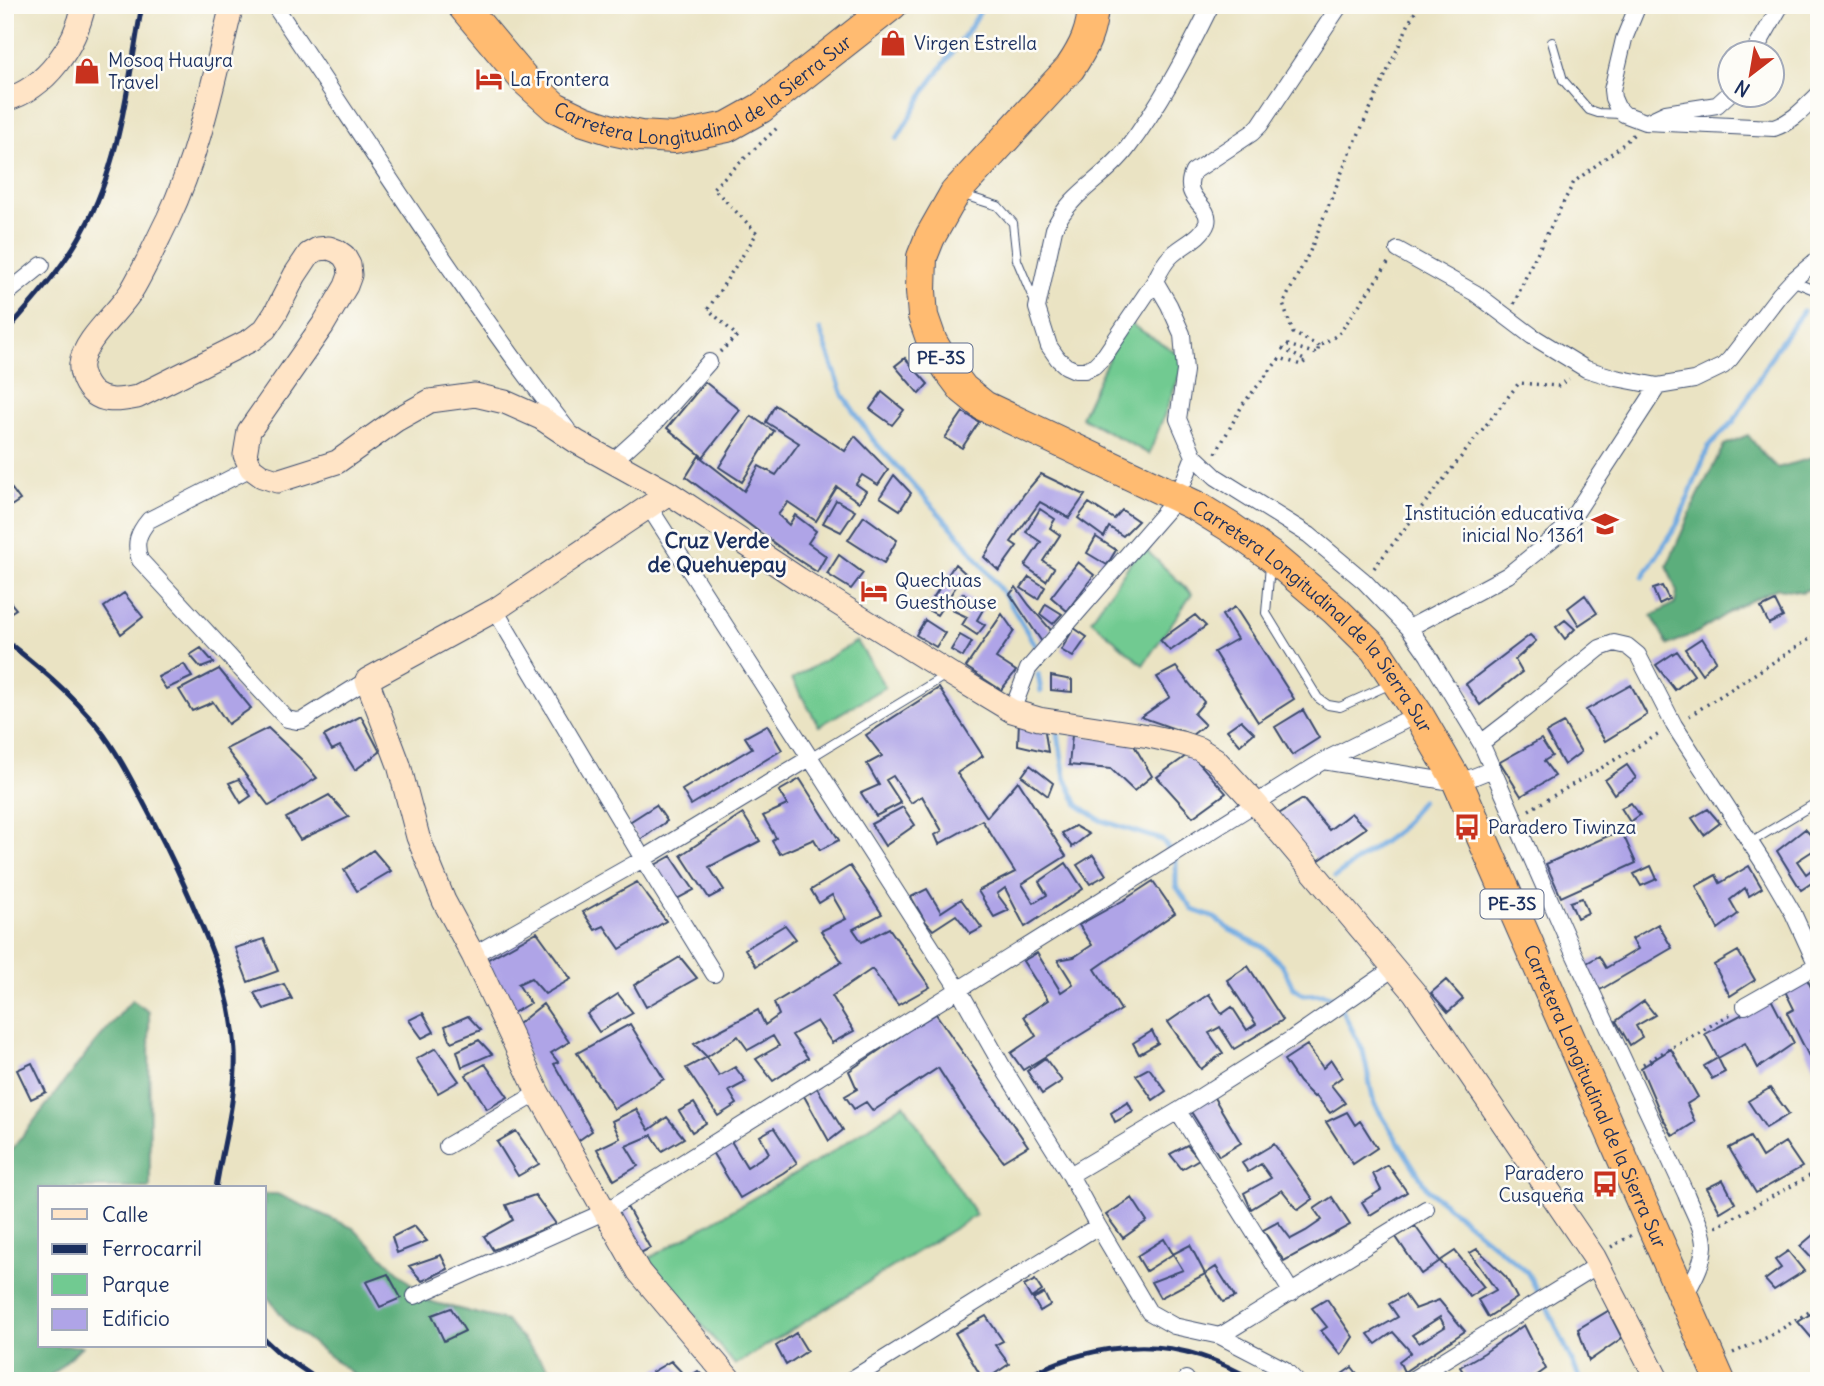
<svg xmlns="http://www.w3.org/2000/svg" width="1824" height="1386" font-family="Delius,sans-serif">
<rect width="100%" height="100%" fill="#fdfcf7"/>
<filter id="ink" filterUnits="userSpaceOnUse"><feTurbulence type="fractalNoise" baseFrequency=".0143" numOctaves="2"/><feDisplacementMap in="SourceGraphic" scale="14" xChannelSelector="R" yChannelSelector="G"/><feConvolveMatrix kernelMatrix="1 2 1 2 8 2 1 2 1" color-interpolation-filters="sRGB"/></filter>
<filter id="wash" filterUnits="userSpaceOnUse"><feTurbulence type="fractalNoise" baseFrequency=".00686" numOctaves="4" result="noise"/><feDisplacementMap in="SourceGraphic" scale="28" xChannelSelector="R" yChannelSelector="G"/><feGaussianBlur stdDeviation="1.57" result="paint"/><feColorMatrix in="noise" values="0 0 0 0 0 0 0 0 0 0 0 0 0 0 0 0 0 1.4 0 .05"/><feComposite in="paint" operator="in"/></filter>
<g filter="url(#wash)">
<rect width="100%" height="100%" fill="#eae3c3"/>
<path fill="#71ca91" stroke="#467c78" stroke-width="2" d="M1126,321L1186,359L1149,454L1081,417Z
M1142,546L1192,594L1143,665L1091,620Z
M857,641L885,687L819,726L792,679Z
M904,1104L976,1215L735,1365L648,1259L826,1156Z"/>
<path fill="#5cae7b" stroke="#3c6e6c" stroke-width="2" d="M1748,435L1763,454L1777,468L1819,456V585L1802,592L1778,588L1737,607L1698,632L1668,645L1652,616L1675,603L1677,592L1667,566L1697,498L1724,445Z
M132,1000L149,1012L150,1188H40V1346H82L45,1381H5V1155L10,1152L86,1054Z
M264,1194H277L353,1228L428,1301L506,1321L560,1381H362L289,1325L264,1292Z"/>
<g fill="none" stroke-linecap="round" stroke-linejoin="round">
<path stroke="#71aae1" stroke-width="5" d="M897,139L928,86L970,28L984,5
M820,330L843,395L873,440L963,540L1006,597L1035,645
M1643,577L1677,525L1709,446L1734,421L1776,349L1803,311
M1038,674L1041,691
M1058,734L1065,777L1078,805L1100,820L1162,840L1176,859V886L1193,910L1215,918L1230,930L1262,946L1282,965L1293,987L1304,995L1324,994L1336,998L1363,1051L1374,1103L1428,1190L1527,1272L1549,1311L1581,1381
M1335,877L1399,830L1421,801"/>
</g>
<g id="blocks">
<path fill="#afa4e7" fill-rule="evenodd" d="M905,358L928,384L919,394L895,366Z
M705,382L740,410L703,457L667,428Z
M882,392L904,410L892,425L870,409Z
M775,405L845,451L855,436L888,470L878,485L862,475L856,484L866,491L859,502L837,487L816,521L788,502L778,515L789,525L795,515L816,531L808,543L826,556L817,572L786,552L686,477L699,456L744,491L759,466L776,475L799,443L766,422Z
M963,412L979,422L962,448L945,438Z
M751,416L774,431L742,482L719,467Z
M1041,474L1085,495L1069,518L1040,502L1011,542L1017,546L999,571L984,557L1024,494Z
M894,475L911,493L900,510L880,497Z
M12,489L20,500L5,510V494Z
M836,500L855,511L841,532L823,523Z
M1089,503L1114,519L1122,510L1138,521L1123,536L1109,527L1104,537L1078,518Z
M1040,509L1055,519L1050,528L1060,535L1043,561L1054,568L1046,581L1025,566L1041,542L1026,532Z
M864,516L897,540L884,563L848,540Z
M1096,537L1116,550L1107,565L1087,553Z
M839,555L863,573L851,589L827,574Z
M1078,562L1094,575L1067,611L1051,597Z
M955,564L965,573L937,615L926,609Z
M1029,577L1045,587L1038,599L1021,588Z
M1662,586L1669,599L1659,604L1653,589Z
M1016,587L1029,605L1051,630L1042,642L1010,594Z
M124,593L143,617L121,634L104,607Z
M963,593L975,603L984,608L977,620L985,625L977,635L962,625L967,617L952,610Z
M1585,595L1597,613L1579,625L1568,608Z
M5,596L16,609L5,616Z
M1775,601L1783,617L1769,624L1761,608Z
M1046,604L1062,614L1053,624L1040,614Z
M1235,607L1294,699L1258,722L1214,652L1237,639L1222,615Z
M1002,614L1014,631L996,658L1016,671L1001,690L966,667Z
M1195,615L1206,626L1170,651L1160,640Z
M925,620L945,633L936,647L916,635Z
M1565,620L1575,629L1565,639L1556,627Z
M1074,628L1087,637L1073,657L1061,650Z
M960,635L972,642L963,657L951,650Z
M1530,635L1536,641L1515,660L1522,672L1480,705L1466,684Z
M1702,638L1716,660L1702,674L1685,649Z
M201,648L214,663L201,668L190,655Z
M1677,651L1694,675L1675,690L1656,665Z
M184,664L192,677L166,689L158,677Z
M1176,667L1204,702L1194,714L1205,725L1192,735L1141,717L1170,697L1157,677Z
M219,669L251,708L228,724L213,702L192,711L179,690Z
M1051,676L1072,680V692L1051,690Z
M1631,685L1647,715L1605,741L1586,710Z
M939,688L983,756L957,773L987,817L1018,781L1066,856L1022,884L1034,903L1047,895L1039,882L1066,863L1083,889L1025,927L1005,888L997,894L1009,910L994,917L978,891L1015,872L982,820L939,844L935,835L942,831L922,796L911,803L893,776L886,780L901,803L876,816L861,793L879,785L867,764L882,756L866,735Z
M1303,710L1319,738L1292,755L1275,727Z
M361,716L380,752L355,770L340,746L332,750L324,736Z
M1241,720L1254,733L1240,745L1227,730Z
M1019,721L1044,725L1048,752L1018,745Z
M1564,723L1581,752L1564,765L1546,733Z
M767,725L782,750L691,805L682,790L752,748L745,737Z
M268,728L301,759L317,778L269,806L226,749Z
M1072,735L1132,742L1152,776L1134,791L1111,769L1069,765Z
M1541,739L1552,756L1544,761L1555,776L1521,796L1500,762Z
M1190,753L1226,793L1193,817L1157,777Z
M1030,765L1053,783L1048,796L1022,776Z
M1627,765L1636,778L1614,794L1605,780Z
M239,779L251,796L241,803L229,783Z
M800,779L839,840L820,850L814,839L780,854L772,841L776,838L763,816L787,805L779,791Z
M329,795L349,817L300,840L286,818Z
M1303,799L1329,830L1351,813L1366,828L1318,861L1277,815Z
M1631,803L1640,815L1630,822L1621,808Z
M656,805L667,821L640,840L628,823Z
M903,807L915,825L885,846L871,824Z
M1708,809L1720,823L1704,835L1692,818Z
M743,814L760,841L709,867L724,890L709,898L681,855Z
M1075,826L1089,834L1072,847L1062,833Z
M1805,829L1819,844V857L1814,850L1797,861L1806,874L1819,864V878L1801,890L1777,851Z
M1621,830L1636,863L1561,897L1546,864Z
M373,850L391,871L357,891L344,870Z
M1093,855L1106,875L1090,884L1077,865Z
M671,856L694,890L677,899L655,865Z
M850,866L882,914L853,929L862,942L889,928L930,987L898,1005L872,969L832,996L854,1031L832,1043L817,1021L792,1035L808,1058L773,1081L756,1059L779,1046L773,1036L748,1050L738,1036L707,1057L694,1044L758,1010L765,1025L779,1015L774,1003L842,962L821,931L846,919L832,895L819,903L811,890Z
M1651,866L1657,879L1641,886L1634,874Z
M1749,866L1762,888L1749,896L1745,888L1730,900L1738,914L1718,929L1696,886L1716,875L1720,883Z
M1153,881L1175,913L1095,969L1121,1010L1023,1070L1011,1053L1036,1036L1024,1016L1048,1000L1023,961L1037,953L1061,992L1073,984L1058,960L1074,957L1092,945L1079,925L1124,900Z
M637,882L666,921L620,949L604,926L595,930L583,912Z
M927,889L941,912L961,899L982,928L971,934L956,915L933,930L925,921L911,897Z
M1582,898L1588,913L1577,918L1570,902Z
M1658,924L1672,948L1600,990L1585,964L1599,956L1606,968L1638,949L1632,939Z
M785,925L796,939L756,966L745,949Z
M537,932L571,979L545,994L531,978L518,984L530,1003L513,1013L483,962Z
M264,939L278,971L248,982L235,948Z
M1738,951L1755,980L1730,996L1714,965Z
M680,957L697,978L646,1007L634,985Z
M1248,966L1283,1020L1234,1049L1220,1027L1209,1033L1223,1053L1201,1069L1168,1022L1209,994L1222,1014L1232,1007L1247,1030L1256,1024L1227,980Z
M1805,975L1819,1003V1027L1811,1031L1819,1044V1068L1816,1070L1787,1013L1794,1009L1783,987Z
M1446,980L1463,999L1448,1012L1431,993Z
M284,984L292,999L264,1009L254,993Z
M618,994L633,1013L599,1032L587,1014Z
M1771,999L1794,1043L1758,1068L1745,1043L1718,1058L1705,1034Z
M1644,1001L1655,1015L1636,1026L1642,1037L1630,1045L1616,1021Z
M543,1004L569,1042L551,1053L558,1062L554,1064L592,1131L575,1143L513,1028Z
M423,1013L434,1032L422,1038L409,1020Z
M936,1014L1028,1146L1003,1161L967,1113L938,1068L873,1111L866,1102L854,1109L845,1096L857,1089L849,1071L912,1028Z
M468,1016L481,1030L451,1042L445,1026Z
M630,1024L664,1079L614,1109L577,1053Z
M1152,1031L1158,1043L1139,1054L1133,1043Z
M479,1040L492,1054L462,1067L457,1051Z
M1307,1045L1323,1068L1331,1060L1342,1077L1331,1085L1345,1103L1330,1113L1316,1096L1314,1097L1299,1082L1284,1060Z
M436,1048L459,1081L438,1093L416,1059Z
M1671,1049L1698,1097L1687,1104L1695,1122L1673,1136L1663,1119L1641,1068Z
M707,1057L719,1076L735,1067L746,1082L729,1091L737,1104L718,1116L686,1068Z
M1045,1058L1062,1081L1042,1094L1027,1071Z
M1718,1058L1725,1072L1712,1079L1704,1066Z
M32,1063L46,1092L31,1099L17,1070Z
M485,1064L508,1097L487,1109L466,1075Z
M1149,1068L1166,1091L1153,1100L1136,1075Z
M817,1088L843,1130L829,1141L804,1096Z
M1770,1088L1789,1114L1766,1128L1748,1101Z
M1213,1096L1241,1143L1219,1156L1190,1110Z
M1128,1102L1133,1112L1115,1122L1111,1113Z
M694,1103L706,1123L692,1132L679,1111Z
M636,1109L649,1130L667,1117L684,1138L662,1151L652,1135L626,1146L638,1166L614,1180L597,1149L620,1138L612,1121Z
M1347,1112L1355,1125L1360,1121L1377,1148L1353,1164L1326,1122Z
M774,1128L797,1163L783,1173L740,1198L712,1152L731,1141L747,1167L769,1153L760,1136Z
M516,1131L539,1164L518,1176L497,1142Z
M1750,1137L1762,1157L1785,1142L1802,1167L1756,1193L1729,1148Z
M1274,1144L1313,1199L1298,1210L1282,1190L1251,1209L1244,1193L1271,1178L1261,1164L1248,1172L1242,1163Z
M1187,1145L1199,1159L1182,1169L1170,1154Z
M1388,1165L1407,1192L1370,1215L1362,1202L1381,1190L1373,1174Z
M1723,1180L1735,1203L1720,1212L1707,1188Z
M535,1195L556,1224L493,1250L484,1236L513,1220L506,1205Z
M1332,1197L1350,1225L1284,1261L1263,1230L1278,1222L1291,1239L1306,1231L1322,1220L1314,1209Z
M1132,1198L1147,1221L1123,1238L1106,1215Z
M627,1207L650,1248L635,1256L613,1215Z
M414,1226L427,1241L397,1253L392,1237Z
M1415,1226L1440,1261L1455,1251L1484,1287L1470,1297L1440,1261L1421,1274L1396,1237Z
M1819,1230V1266L1800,1246Z
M1164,1239L1173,1254L1146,1271L1137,1256Z
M1190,1245L1205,1274L1216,1267L1235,1297L1223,1302L1205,1274L1160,1298L1151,1282L1183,1270L1173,1254Z
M1477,1249L1506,1277L1517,1298L1488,1317L1478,1300L1496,1290L1470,1253Z
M1788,1251L1804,1271L1774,1290L1765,1280L1781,1268L1775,1260Z
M441,1255L448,1269L422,1281L409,1266Z
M388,1274L401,1298L380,1307L366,1282Z
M1035,1280L1042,1291L1031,1298L1024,1286Z
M1044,1293L1050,1305L1040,1311L1033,1299Z
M1405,1295L1415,1309L1439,1300L1465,1331L1404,1372L1399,1361L1411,1352L1393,1332L1376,1344L1368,1334L1398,1317L1389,1304ZM1440,1317L1445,1327L1419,1343L1412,1335Z
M1327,1299L1353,1337L1341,1355L1321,1331L1327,1327L1312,1308Z
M451,1308L465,1331L444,1341L432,1315Z
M1817,1310L1819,1312V1340L1815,1342L1798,1322Z
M1608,1311L1622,1338L1589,1361L1578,1329Z
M986,1316L1003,1341L995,1345L1009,1364L984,1381L955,1333Z
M1524,1325L1546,1369L1529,1381H1469L1460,1367L1484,1353Z
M796,1333L807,1351L786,1365L776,1346Z
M671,1361L687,1378L698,1371L708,1381H657L652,1372Z
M1352,1367L1363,1381H1332Z"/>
</g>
</g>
<g filter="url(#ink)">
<use href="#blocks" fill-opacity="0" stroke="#3a4a6d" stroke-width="2"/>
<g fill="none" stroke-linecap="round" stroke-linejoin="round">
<g stroke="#3a4a6d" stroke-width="10">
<path id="lane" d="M1552,42L1563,80L1589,110L1598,113L1621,114
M960,194L998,206L1013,223L1017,260L1036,305
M1792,281L1819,292
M1270,565L1266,613L1318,698L1328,705L1340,707L1391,684
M810,758L946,675
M1749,843L1819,801"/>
</g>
<g stroke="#3a4a6d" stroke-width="18">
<path id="street" d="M274,5C370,147 462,294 567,429
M1211,5C1186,56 1160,105 1126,150C1104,179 1069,193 1054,229L1037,308L1049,346L1058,359L1066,366L1075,370H1085L1094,366L1105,355L1155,281L1169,305L1182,334L1185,371L1178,419L1194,456L1216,477L1309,535L1364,581L1409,628L1428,655L1481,743L1569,943L1686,1194C1692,1210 1704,1229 1704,1246C1703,1265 1692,1282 1684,1298
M1638,5L1624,39L1612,90L1613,98L1617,107L1624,114L1645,122L1774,128C1794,121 1804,108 1819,94
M1754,52L1781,5
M1649,121L1666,113L1717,105L1730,93
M1398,250L1475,293L1532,336L1586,369L1616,378L1658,386L1694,380L1723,366L1730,359L1780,294L1792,281L1819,258
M1155,281C1159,273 1163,264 1170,257C1180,246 1202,238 1207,223C1212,205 1180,199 1193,172L1252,133L1260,125L1340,5
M5,295L42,265
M612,462L656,422L709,362
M251,468L149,520C138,533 134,543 140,560L287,719L297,721L303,720L367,680
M649,507L959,990L1005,1071L1070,1175L1098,1226L1149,1312L1174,1326L1220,1336L1284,1369L1296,1381
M495,610L643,859L714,974
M1409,628L1508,575L1555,537L1567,526L1658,386
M1012,711L1028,669L1177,498L1194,456
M1481,743L1516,716L1600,648L1614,643L1627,646L1638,655L1674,725L1766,867L1793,913L1819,970
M1323,761L1458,783L1493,769
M473,955L643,859L810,758
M1745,1006L1819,964
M1178,1111L1292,1293
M447,1146L538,1093
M1070,1175L1178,1111L1293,1038L1394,968
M415,1296L604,1212L1323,761L1418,714
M1220,1336L1426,1209
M1186,1379L1187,1381
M849,1381L1098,1226
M1410,1381L1598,1265"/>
</g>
<g stroke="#3a4a6d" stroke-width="25">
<path id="secondary" d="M232,5C214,77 200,151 168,219C156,243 145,268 132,290C119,312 84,339 81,364C80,370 83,379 86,384C97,404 118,401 137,397L251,340L265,329L275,314L295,275L309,254L318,249L329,248L337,251L344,256L349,265L350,275L346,286L323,325L249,431L245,455L251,468L262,476L277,481L337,462L396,420L430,401L475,395L505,402L541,418L577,442L669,493L799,579L949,673L1012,711L1039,719L1149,736L1181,743L1199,749L1215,759L1256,804L1414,992L1594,1257L1658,1381
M5,100C47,88 75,46 84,5
M669,493L495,610L367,680L399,765L418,837L444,901L473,955L538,1093L639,1272L731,1381"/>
</g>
<g stroke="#3a4a6d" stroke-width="32">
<g id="highway">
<path id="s1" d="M462,5L524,79L555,107L584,121L612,130L640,136L674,138L727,127L761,108L892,5"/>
<path id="s2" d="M1093,5C1092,31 1084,47 1070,68L955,193L930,237L922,257L921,291L923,316L932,342L948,369L963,389L984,406L1196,506L1230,527L1271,556L1335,610L1375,649L1418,714L1458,783L1720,1381"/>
</g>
</g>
<path stroke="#3a4a6d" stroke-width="3.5" stroke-dasharray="2 5" stroke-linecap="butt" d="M1514,304L1531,265L1574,182L1620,147L1634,134
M1319,346L1293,333L1283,304L1310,251L1346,162L1411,19L1419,5
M720,352L737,336L708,309L757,233L713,188L778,127
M1216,453L1243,404L1280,358L1301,365L1306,361L1283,349L1288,345L1317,354L1319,346L1339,334L1388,263
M1374,568L1519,383L1558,386L1569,379
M1689,716L1819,633
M1529,810L1661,733
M1643,1064L1731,1014
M1716,1227L1819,1171
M1611,1247L1632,1235
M1733,1353L1770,1336L1819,1306"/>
<use href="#lane" stroke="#fff" stroke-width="8"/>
<use href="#street" stroke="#fff" stroke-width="16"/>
<use href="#secondary" stroke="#ffe4c6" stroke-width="23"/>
<use href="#highway" stroke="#ffbb71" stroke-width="30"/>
<path stroke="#1b2f5e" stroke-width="5" d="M5,333C33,301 63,268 83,231C121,162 128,81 142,5
M5,640C39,667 71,693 98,727C120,755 135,787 152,819C170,853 186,888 201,924C219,966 233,1006 235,1052C237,1098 223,1143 216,1188
M264,1339L279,1353L320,1381
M1019,1381C1073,1350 1141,1336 1201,1356C1220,1362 1238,1371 1255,1381"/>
</g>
</g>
<defs>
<g id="shop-bare" transform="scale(2.1)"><path d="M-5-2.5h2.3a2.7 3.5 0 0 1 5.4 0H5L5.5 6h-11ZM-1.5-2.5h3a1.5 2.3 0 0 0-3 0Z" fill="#c8321e" stroke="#fdfcf7" stroke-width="2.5" paint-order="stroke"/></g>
<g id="hotel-bare" transform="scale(2.1)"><path d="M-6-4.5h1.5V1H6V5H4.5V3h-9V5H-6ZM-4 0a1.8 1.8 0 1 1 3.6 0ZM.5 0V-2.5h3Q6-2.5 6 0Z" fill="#c8321e" stroke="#fdfcf7" stroke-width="2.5" paint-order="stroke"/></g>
<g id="school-bare" transform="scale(2.1)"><path d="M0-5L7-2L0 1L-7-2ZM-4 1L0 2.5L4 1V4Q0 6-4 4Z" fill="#c8321e" stroke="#fdfcf7" stroke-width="2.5" paint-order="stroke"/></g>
<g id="bus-bare" transform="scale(2.1)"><path d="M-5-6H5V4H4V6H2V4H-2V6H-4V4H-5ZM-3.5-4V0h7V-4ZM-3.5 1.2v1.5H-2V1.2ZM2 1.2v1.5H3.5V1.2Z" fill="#c8321e" stroke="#fdfcf7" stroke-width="2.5" paint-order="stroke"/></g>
</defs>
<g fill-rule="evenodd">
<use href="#shop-bare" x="893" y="43"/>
<use href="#shop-bare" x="87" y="71"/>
<use href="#hotel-bare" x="489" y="79"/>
<use href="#school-bare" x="1605" y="524"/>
<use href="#hotel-bare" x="874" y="591"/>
<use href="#bus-bare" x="1467" y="827"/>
<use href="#bus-bare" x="1605" y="1184"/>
</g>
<g text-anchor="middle" stroke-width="5" stroke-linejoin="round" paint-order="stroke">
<g fill="#fdfcf7" stroke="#5f6c8c" stroke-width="2">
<rect x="909.5" y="343.5" width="63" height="29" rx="5"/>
<rect x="1480.5" y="889.5" width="63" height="29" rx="5"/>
</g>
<g font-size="18" font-weight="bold" fill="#1b2f5e">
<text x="941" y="364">PE-3S</text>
<text x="1512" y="910">PE-3S</text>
</g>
<g font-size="19" fill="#1b2f5e" stroke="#fdfcf7" text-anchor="start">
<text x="914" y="50">Virgen Estrella</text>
<text x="108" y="67">Mosoq Huayra<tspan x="108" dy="22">Travel</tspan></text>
<text x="510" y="86">La Frontera</text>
<text x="1584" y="520" text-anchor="end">Institución educativa<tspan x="1584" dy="22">inicial No. 1361</tspan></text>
<text x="895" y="587">Quechuas<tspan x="895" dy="22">Guesthouse</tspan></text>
<text x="1488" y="834">Paradero Tiwinza</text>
<text x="1584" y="1180" text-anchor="end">Paradero<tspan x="1584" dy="22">Cusqueña</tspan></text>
</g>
<g font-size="19" fill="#1b2f5e" stroke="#fdfcf7">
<text dy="7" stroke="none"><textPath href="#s1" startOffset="303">Carretera Longitudinal de la Sierra Sur</textPath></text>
<text dy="7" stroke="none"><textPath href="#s2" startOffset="877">Carretera Longitudinal de la Sierra Sur</textPath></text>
<text dy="7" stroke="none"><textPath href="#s2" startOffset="1444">Carretera Longitudinal de la Sierra Sur</textPath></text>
</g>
<g font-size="21" font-weight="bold" fill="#1b2f5e" stroke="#fdfcf7">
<text x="717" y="548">Cruz Verde<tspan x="717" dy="24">de Quehuepay</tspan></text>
</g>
</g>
<rect width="1824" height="1386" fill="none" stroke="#fdfcf7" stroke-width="28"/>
<rect x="38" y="1186" width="228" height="161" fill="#fdfcf7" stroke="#a3aaba" stroke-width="2"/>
<rect x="52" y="1209" width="35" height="10" fill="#ffe4c6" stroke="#a3aaba" stroke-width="2"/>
<text x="102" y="1222" font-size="21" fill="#1b2f5e">Calle</text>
<rect x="52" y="1244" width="35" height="10" fill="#1b2f5e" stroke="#a3aaba" stroke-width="2"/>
<text x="102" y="1256" font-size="21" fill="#1b2f5e">Ferrocarril</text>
<rect x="52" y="1274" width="35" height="21" fill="#71ca91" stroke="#a3aaba" stroke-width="2"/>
<text x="102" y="1292" font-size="21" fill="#1b2f5e">Parque</text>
<rect x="52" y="1309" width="35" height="21" fill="#afa4e7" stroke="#a3aaba" stroke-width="2"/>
<text x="102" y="1326" font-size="21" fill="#1b2f5e">Edificio</text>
<g transform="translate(1751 74) rotate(211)"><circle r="33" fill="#fdfcf7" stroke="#a3aaba" stroke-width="2"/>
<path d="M0-5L12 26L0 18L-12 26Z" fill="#c8321e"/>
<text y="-10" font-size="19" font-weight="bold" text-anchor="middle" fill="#1b2f5e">N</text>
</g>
</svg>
